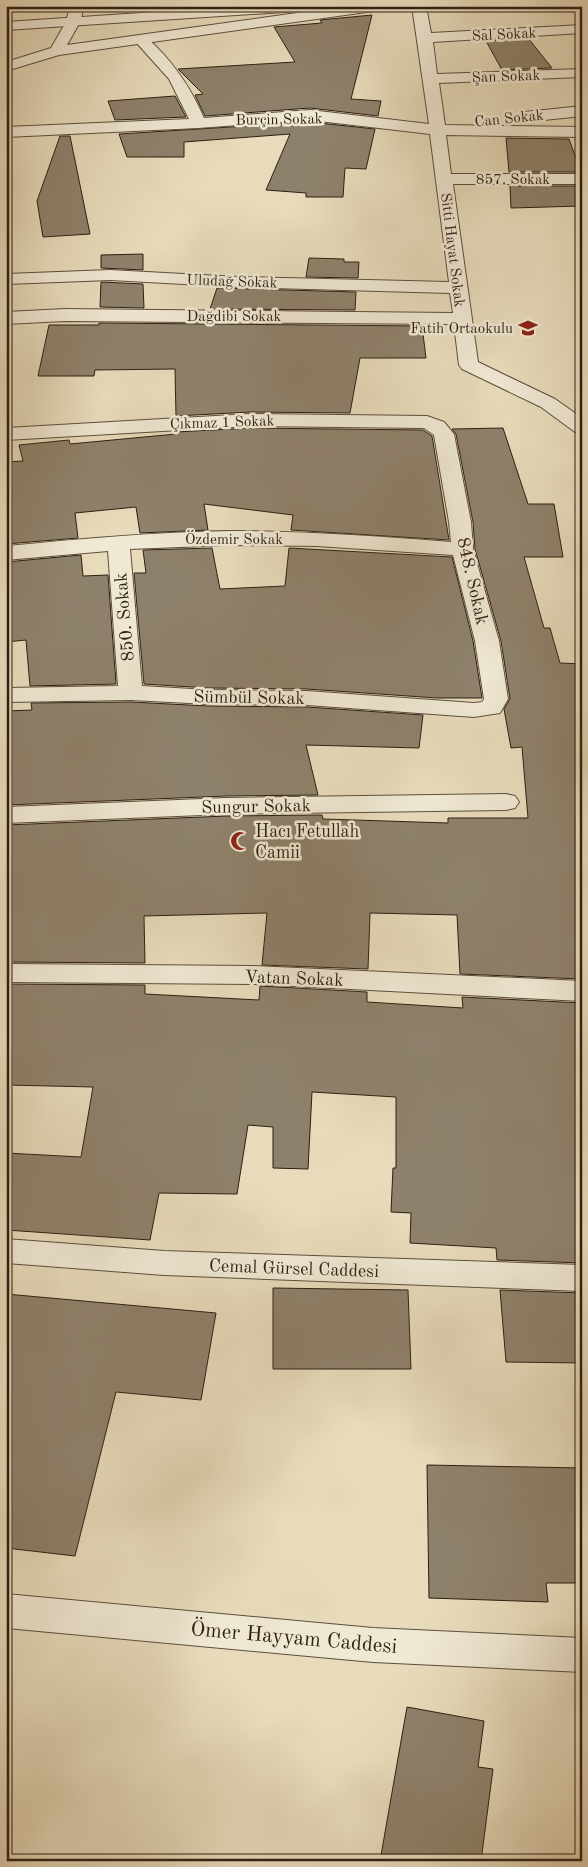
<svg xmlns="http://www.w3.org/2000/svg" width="588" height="1867" font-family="'Old Standard TT',serif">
<rect width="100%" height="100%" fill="#e7dbbb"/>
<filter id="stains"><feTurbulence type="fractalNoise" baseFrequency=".004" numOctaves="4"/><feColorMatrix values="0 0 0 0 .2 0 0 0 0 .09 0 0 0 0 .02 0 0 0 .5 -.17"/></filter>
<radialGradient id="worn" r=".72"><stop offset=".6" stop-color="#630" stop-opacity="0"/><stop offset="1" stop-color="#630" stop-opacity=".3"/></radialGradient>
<path fill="#8e816b" stroke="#2d1f14" d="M372,15L351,99L381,101L378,116L310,108L205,116L195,95L203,94L178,69L295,62L274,27L322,23L320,20Z
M528,38L552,68L502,70L486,41Z
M175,96L186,117L115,120L108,101Z
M310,122L375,129L366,169L345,168L343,197H306V193L266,190L290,134L184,142V157H127L119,134Z
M60,136H70L90,234L43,237L37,201Z
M506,138L569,139L581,172H509Z
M510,186H582V206L511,208Z
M143,254V270L101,268V255Z
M309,258L344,259V262H359L358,278L306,277Z
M101,282L143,284L144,308L100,307Z
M217,288L356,292L355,310L210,309Z
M99,323L422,326L426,358H360L350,413L250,412L176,416L175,369L95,370L94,376H38L49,325H99Z
M250,428L423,430L432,436L449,540L291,530L293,515L204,504L208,530L140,533L136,507L75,513L78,538L6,544V462L23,461L19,445L69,440L70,444L176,434V432Z
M503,428L528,504H554L563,557H524L544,628H550L560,663L582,664V979L460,974L457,915L370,913L368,969L262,965L267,913L144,916L145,963L6,962V825L227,816L322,815L323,819L448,823V818H528L522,747L511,748L504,709L510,699L501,641L475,549L473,522L456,434L452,429Z
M212,548L220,589L285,586L289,548L452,557L473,641L482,698H437L307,689L208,688L144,684L134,573H146L143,550Z
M81,555L83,576L108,575L116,684L30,686L26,640L6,642V562Z
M131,702L208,706L307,707L423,715L419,748L306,745L318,795L227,796L6,805V711L32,710L31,703Z
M6,984L145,985V994L259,1000L260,986L367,992V1002L463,1008L462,997L582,1003V1263L497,1260L496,1248L410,1243L411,1213L391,1212L393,1168H396V1097L312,1092L308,1169L273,1168V1127L248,1125L237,1194L159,1193L150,1240L6,1230V1153L81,1157L93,1087L6,1085Z
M273,1288L408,1290L411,1369H273Z
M500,1290L582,1293V1363L506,1362Z
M6,1294L216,1313L201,1400L116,1392L75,1556L6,1548Z
M427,1465L582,1468V1583H546L548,1602L429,1598Z
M407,1707L484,1721L478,1767L493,1769L481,1861H380Z"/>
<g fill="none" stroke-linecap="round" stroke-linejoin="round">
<g stroke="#5c4e3e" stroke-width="2">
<path id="minor" d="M246,6H321L314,10L6,30V22Z
M412,6H426L431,33L582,25V33L433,42L437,74L582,69V77L439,83L445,125L582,127V137L446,135L451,174H582V184H453L478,362L555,399L582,418V434L575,432L541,407L462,369L459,365L454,324L65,321L6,324V312L65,309L453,313L450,293L239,287L110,280L6,284V274L110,270L239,277L449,282L430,134L310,120L198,128L6,137V127L189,119L169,79L134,40L136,37H146C172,60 190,86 204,118L310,110L429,124Z
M582,106V116L525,122L520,120L517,117L520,114L525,112Z
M250,414L427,416L444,422L454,434L471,522L473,549L499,641L508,699L500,713L474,717L307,705L208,704L131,700L6,702V688L118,686L108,551L6,560V546C81,539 155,532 230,531C304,531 377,536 451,542L449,522L434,435L424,428L250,426L6,440V428ZM230,545L317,546L453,555L475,641L484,699L482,702L474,703L307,691L208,690L142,686L130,549Z
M506,794L515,796L519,802L515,808L506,810L227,814L6,823V807L227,798Z
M6,964L254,966L582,981V1001L254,984L6,982Z"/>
</g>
<g stroke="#5c4e3e" stroke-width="2">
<path id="tertiary" d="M70,6H84L80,22L67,45L347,6H388L381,10L59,55L6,71V62L51,48L66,22Z
M6,1239L164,1251L582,1265V1291L164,1275L6,1263Z
M6,1594L373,1628L582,1638V1672L373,1662L6,1628Z"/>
</g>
<use href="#minor" fill="#efe8d3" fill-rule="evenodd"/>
<use href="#tertiary" fill="#efe8d3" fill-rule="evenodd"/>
</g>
<defs>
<g id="school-bare" transform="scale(1.5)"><path d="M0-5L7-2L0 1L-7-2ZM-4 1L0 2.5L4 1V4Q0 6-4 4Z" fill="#8f2418" stroke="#efe8d3" stroke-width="2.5" paint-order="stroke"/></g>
<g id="mosque-bare" transform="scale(1.5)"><path d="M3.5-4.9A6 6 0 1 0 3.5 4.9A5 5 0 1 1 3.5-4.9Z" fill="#8f2418" stroke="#efe8d3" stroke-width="2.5" paint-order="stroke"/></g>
</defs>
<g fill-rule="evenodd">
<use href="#school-bare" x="528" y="328"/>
<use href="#mosque-bare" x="240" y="841"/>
</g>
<g text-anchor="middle" stroke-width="5" stroke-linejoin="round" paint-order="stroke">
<g font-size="15" fill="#2d1f14" stroke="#efe8d3">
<text transform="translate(504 34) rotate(-3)" y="5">Sal Sokak</text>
<text transform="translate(506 76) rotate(-2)" y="5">Şan Sokak</text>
<text transform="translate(509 118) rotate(-6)" y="5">Can Sokak</text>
<text transform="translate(279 119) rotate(-1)" y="5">Burçin Sokak</text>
<text x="513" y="184">857. Sokak</text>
<text transform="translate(453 250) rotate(83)" y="5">Sitti Hayat Sokak</text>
<text transform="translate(232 281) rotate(2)" y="5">Uludağ Sokak</text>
<text x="234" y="321">Dağdibi Sokak</text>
<text transform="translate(222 422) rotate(-2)" y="5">Çıkmaz 1 Sokak</text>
<text x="234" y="544">Özdemir Sokak</text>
</g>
<g font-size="15" fill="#2d1f14" stroke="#efe8d3" text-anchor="end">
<text x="513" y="333">Fatih Ortaokulu</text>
</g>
<g font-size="18" fill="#2d1f14" stroke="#efe8d3">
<text transform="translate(473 581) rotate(77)" y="6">848. Sokak</text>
<text transform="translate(124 617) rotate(-95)" y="6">850. Sokak</text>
<text transform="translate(249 697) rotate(1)" y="6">Sümbül Sokak</text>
<text transform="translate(256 806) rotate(-1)" y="6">Sungur Sokak</text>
<text transform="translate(294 978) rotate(2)" y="6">Vatan Sokak</text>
<text transform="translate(294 1268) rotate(2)" y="6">Cemal Gürsel Caddesi</text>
</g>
<g font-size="18" fill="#2d1f14" stroke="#efe8d3" text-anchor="start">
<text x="255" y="837">Hacı Fetullah<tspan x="255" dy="21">Camii</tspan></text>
</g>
<g font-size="21" fill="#2d1f14" stroke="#efe8d3">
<text transform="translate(294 1637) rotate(5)" y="7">Ömer Hayyam Caddesi</text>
</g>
</g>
<rect width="588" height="1867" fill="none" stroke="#e7dbbb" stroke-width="25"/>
<rect x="8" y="8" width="573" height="1852" fill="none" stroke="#2d1f14" stroke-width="2.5"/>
<rect x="12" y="12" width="563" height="1842" fill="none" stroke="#2d1f14"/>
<rect width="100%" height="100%" filter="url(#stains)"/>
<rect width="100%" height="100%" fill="url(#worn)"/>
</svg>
